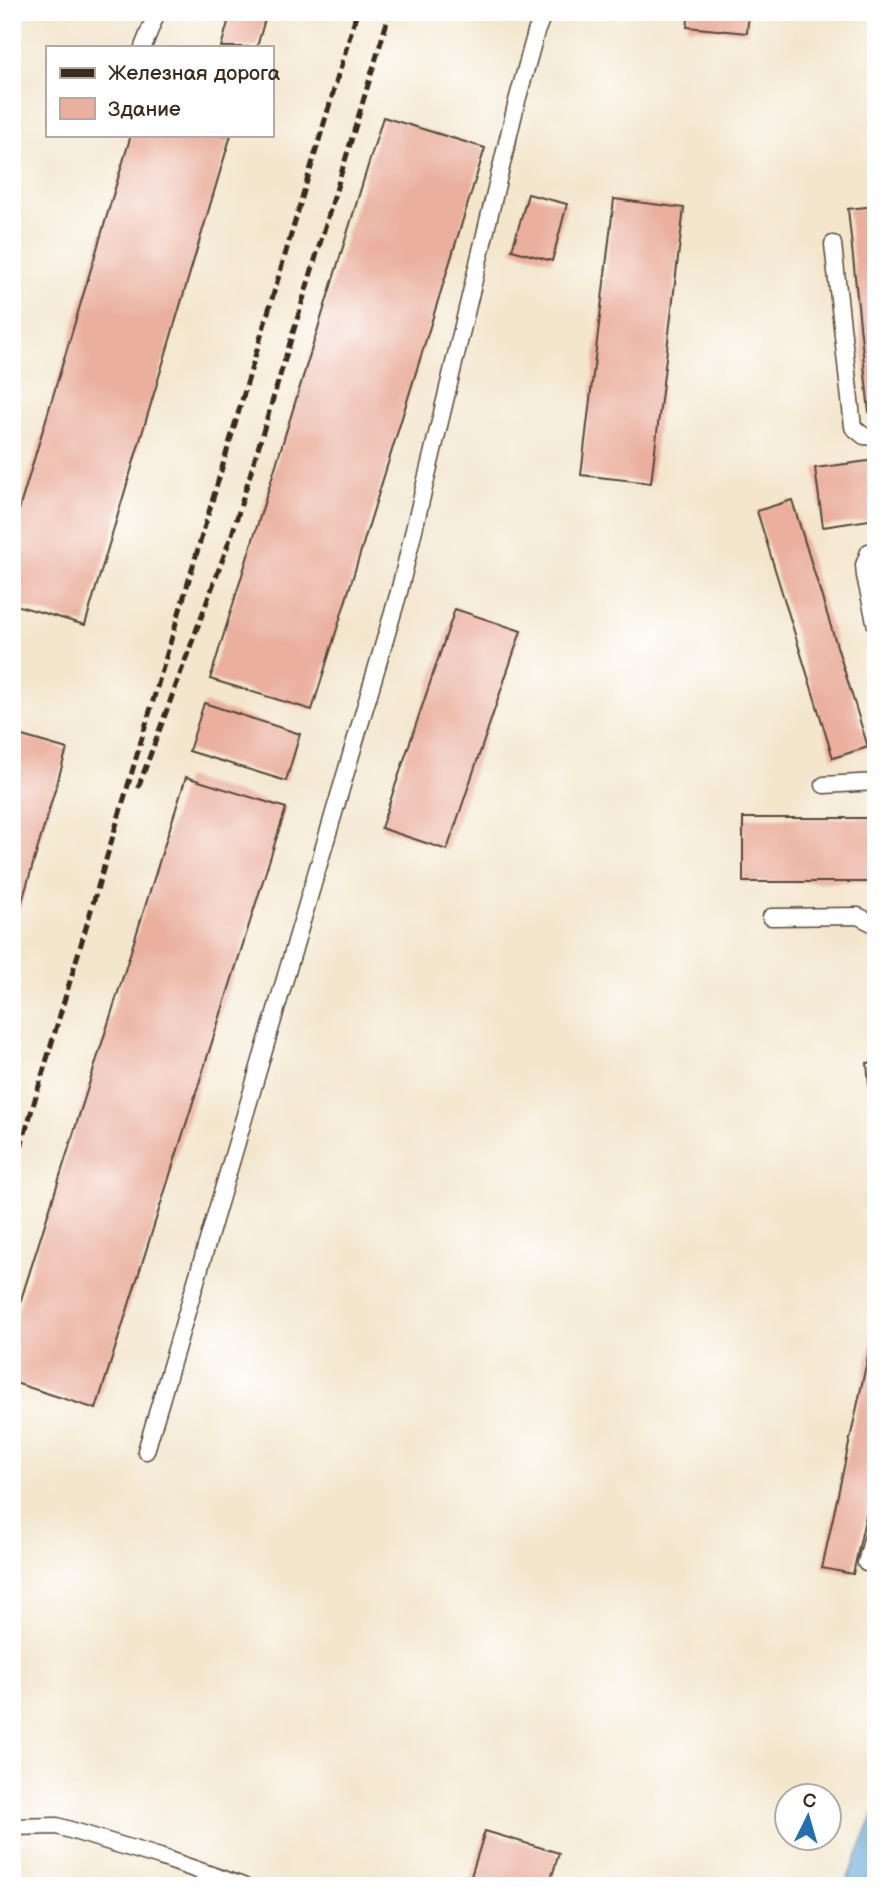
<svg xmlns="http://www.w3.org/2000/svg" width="888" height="1898" font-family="'Balsamiq Sans',sans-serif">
<rect width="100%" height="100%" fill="#fff"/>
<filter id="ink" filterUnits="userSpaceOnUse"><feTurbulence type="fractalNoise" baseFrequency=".0143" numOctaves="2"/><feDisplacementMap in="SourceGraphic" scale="14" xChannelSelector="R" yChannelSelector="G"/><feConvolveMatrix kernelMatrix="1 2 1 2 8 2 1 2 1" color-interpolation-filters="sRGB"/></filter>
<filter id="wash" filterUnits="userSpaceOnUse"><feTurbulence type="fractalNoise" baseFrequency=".00686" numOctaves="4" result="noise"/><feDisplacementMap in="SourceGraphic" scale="28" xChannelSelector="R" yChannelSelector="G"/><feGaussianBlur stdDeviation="1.57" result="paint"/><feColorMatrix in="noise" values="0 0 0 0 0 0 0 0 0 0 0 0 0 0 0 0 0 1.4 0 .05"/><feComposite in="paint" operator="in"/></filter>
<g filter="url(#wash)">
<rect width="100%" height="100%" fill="#f3e6cd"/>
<path fill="#68abdc" stroke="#526a7d" stroke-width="2" d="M876,1809V1886H845Z"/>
<g id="blocks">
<path fill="#eaaf9d" d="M231,12H267L257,47H221Z
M689,12H749L747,33L687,27Z
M383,117L485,148L312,710L210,679Z
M131,135H231L85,625L12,604V533Z
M528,194L567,204L552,261L512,250Z
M614,199L684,208L651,483L581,475Z
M876,206V412H869L848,209Z
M876,460V519L823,527L815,468Z
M792,500L868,747L833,758L757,511Z
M455,609L521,631L447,850L381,828Z
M204,703L300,734L286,781L189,751Z
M12,733L67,749L13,932H12Z
M186,777L286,808L96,1409L12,1382V1328Z
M743,818H876V882H743Z
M876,1062V1143H874L867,1063Z
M875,1324L876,1470L853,1574L822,1568Z
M485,1831L559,1853L549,1886H468Z"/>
</g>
</g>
<g filter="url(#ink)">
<use href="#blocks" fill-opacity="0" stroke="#574638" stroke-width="2"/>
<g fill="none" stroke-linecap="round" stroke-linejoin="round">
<g stroke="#574638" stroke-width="19">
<path id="lane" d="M143,47L157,12
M833,244L853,427L864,436L876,437
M876,550L869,552L864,565L865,576L876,626
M824,785L876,782
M771,917L858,916L876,925
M146,1451L399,592L517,101L536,32L544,12
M866,1563L876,1525
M12,1827L57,1826L160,1857L243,1886"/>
</g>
<use href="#lane" stroke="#fff" stroke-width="16"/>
<path stroke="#3b2a1e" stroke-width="5" stroke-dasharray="10 5" stroke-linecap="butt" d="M138,788L233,531L390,12
M12,1177L357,12"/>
</g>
</g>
<rect width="888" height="1898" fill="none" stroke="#fff" stroke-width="42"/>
<rect x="46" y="46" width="228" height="91" fill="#ffffff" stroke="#b1aaa5" stroke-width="2"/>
<rect x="60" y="68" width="35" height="10" fill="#3b2a1e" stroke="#b1aaa5" stroke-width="2"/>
<text x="108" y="80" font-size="21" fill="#3b2a1e">Железная дорога</text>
<rect x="60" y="98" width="35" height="21" fill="#eaaf9d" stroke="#b1aaa5" stroke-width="2"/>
<text x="108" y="116" font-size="21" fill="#3b2a1e">Здание</text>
<g transform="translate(808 1817) rotate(5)"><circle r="33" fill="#ffffff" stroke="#b1aaa5" stroke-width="2"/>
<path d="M0-5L12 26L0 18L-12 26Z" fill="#1f6fb2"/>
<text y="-10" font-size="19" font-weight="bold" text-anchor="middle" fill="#3b2a1e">С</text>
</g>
</svg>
